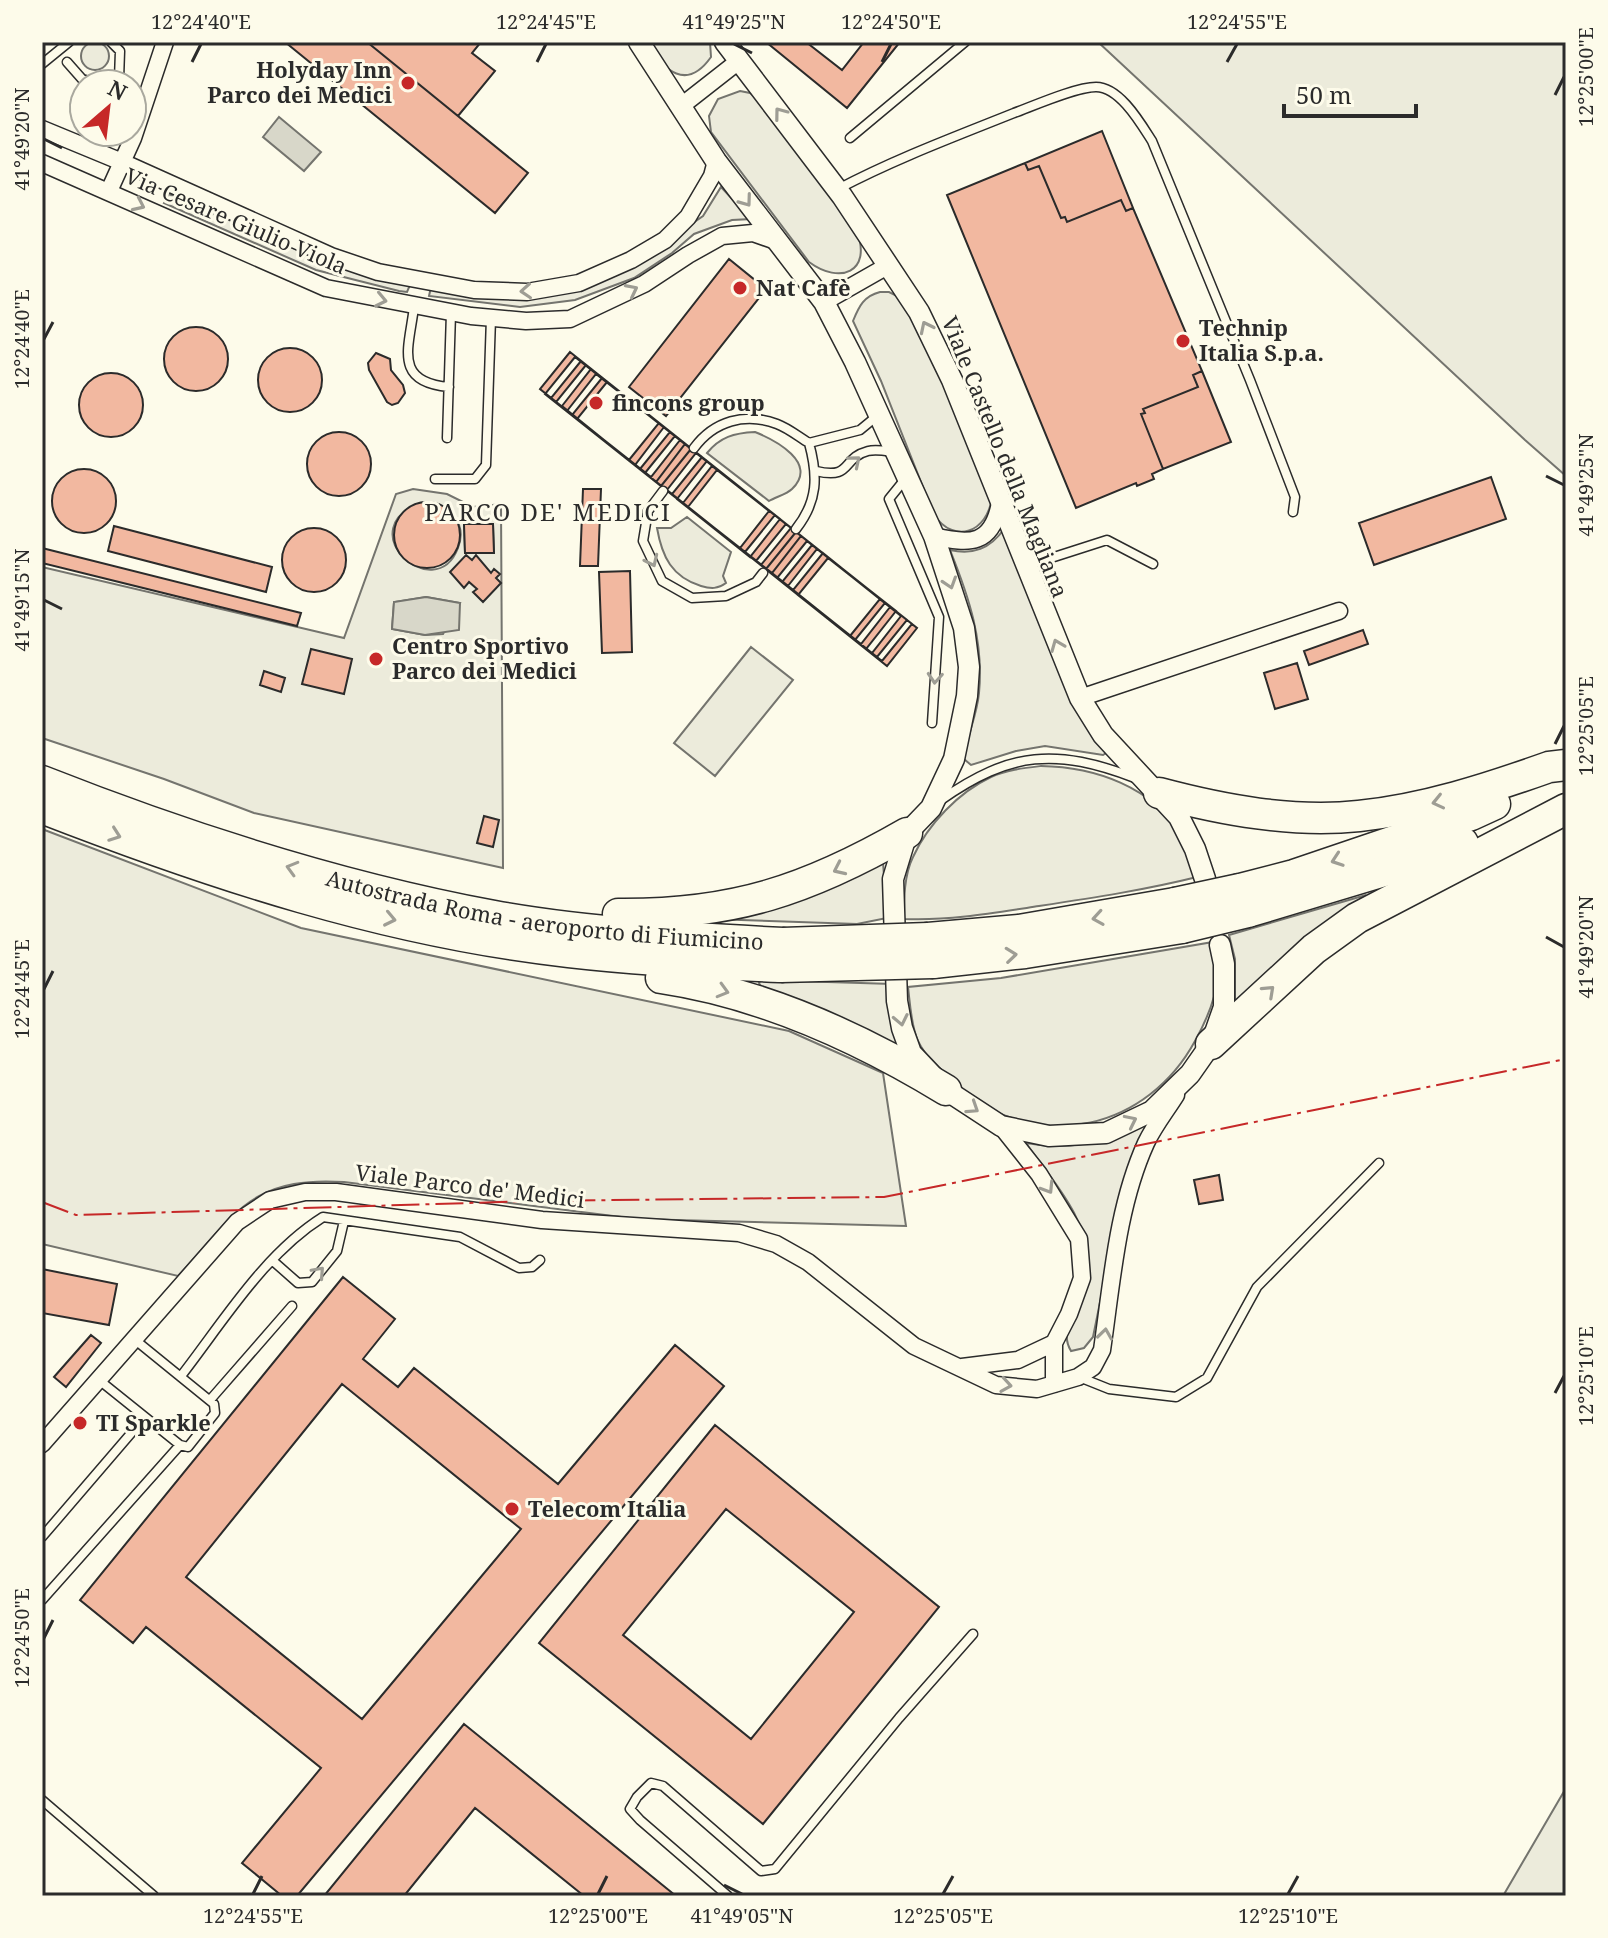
<svg xmlns="http://www.w3.org/2000/svg" width="1608" height="1938" font-family="'Noto Serif',serif">
<rect width="100%" height="100%" fill="#fdfbea"/>
<path fill="#ecebdb" stroke="#74746e" stroke-width="2" fill-rule="evenodd" d="M81 56a14 14 0 1 1 28 0a14 14 0 1 1-28 0Z
M647,42H710L711,57C687,91 664,72 647,42Z
M1098,42H1566V476L1525,440Z
M740,91L750,93L761,101L857,232C872,272 840,285 809,262L711,132L709,116L718,99Z
M721,187L751,219L732,220L694,234L672,253L634,278L575,300L520,307L429,296L431,287L526,298L626,269L703,216Z
M169,194L298,250L410,285L407,292L399,291L316,270L164,203Z
M880,292H889L901,298L935,357L992,498C987,532 955,545 934,515L881,381L853,321C859,306 864,296 880,292Z
M755,432C775,440 819,463 792,489C787,494 776,497 769,501L707,453C720,437 734,433 755,432Z
M413,489L447,494L473,507L501,504L503,868L254,813L164,779L42,738V567L344,638L396,494ZM424,502C448,505 468,522 458,548C435,608 346,527 424,502ZM464,524H493L494,552L465,553ZM426,597L460,603L443,634L425,635L392,629L394,602Z
M687,517L731,552L723,576L726,583C718,589 711,589 701,586C672,577 662,557 657,528H671Z
M1004,529L1104,747L1106,753L1103,755L1045,746L1016,751L971,765L964,759C966,738 977,716 979,693C984,642 969,597 950,550C973,555 990,549 1004,529Z
M751,647L793,680L715,776L674,743Z
M1041,766C1094,767 1153,786 1181,836C1188,849 1192,864 1197,877C1145,890 1092,898 1039,906C994,913 949,921 904,919C904,899 904,875 913,857C928,824 959,792 991,777C1006,770 1024,768 1041,766Z
M42,829L301,928L789,1031L883,1073L906,1226L637,1219L344,1182C251,1176 235,1214 178,1276L42,1244Z
M883,862L887,918L857,924L710,919Z
M1366,895L1291,952L1235,1004V959L1229,935Z
M1213,942C1214,953 1217,966 1217,978C1216,999 1205,1023 1195,1041C1148,1128 1041,1155 962,1090C946,1077 927,1060 918,1041C911,1026 910,1003 908,987L1001,978Z
M761,980L893,984L902,1051L873,1034L761,986L759,983Z
M1147,1124L1126,1174L1093,1337L1084,1348L1071,1351C1059,1331 1076,1319 1082,1300C1085,1291 1088,1279 1088,1269C1091,1221 1052,1180 1026,1143C1075,1152 1101,1140 1147,1124Z
M1566,1788V1896H1503Z"/>
<path fill="#d8d7c9" stroke="#74746e" stroke-width="2" d="M279,117L321,152L304,171L263,137Z
M426,597L460,603L459,630L425,635L392,629L394,602Z"/>
<path fill="#f2b8a0" stroke="#2b2b2b" stroke-width="2" fill-rule="evenodd" d="M285,42H367L528,173L495,213Z
M367,42H481L472,53L495,71L458,116Z
M766,42H806L842,70L864,42H900L847,108Z
M1102,131L1133,208L1126,211L1121,200L1067,222L1065,217L1061,218L1039,166L1028,170L1025,163Z
M1025,163L1028,170L1039,166L1061,218L1065,217L1067,222L1121,200L1126,211L1133,208L1202,371L1193,375L1198,387L1143,409L1145,413L1141,414L1163,469L1152,474L1154,479L1137,486L1136,483L1076,508L947,195Z
M729,259L766,289L666,416L629,387Z
M164 359a32 32 0 1 1 64 0a32 32 0 1 1-64 0Z
M258 380a32 32 0 1 1 64 0a32 32 0 1 1-64 0Z
M570,352L917,628L887,666L540,389Z
M376,353L390,359L391,370L403,385L405,393L398,403L392,405L387,402L369,370L368,363Z
M575,357L691,449L661,486L545,394Z
M581,361L685,444L656,482L551,398Z
M586,365L680,440L651,477L556,402Z
M591,369L675,436L645,473L562,406Z
M1202,371L1231,442L1163,469L1141,414L1145,413L1143,409L1198,387L1193,375Z
M79 405a32 32 0 1 1 64 0a32 32 0 1 1-64 0Z
M596,374L670,432L640,469L567,411Z
M602,378L664,427L635,465L572,415Z
M607,382L659,423L629,460L577,419Z
M307 464a32 32 0 1 1 64 0a32 32 0 1 1-64 0Z
M685,444L801,536L772,573L656,482Z
M691,449L796,532L766,569L661,486Z
M696,453L791,528L761,565L667,490Z
M702,457L786,524L756,561L672,494Z
M707,461L780,519L750,557L677,499Z
M712,466L775,515L745,552L683,503Z
M52 501a32 32 0 1 1 64 0a32 32 0 1 1-64 0Z
M717,470L769,511L740,548L688,507Z
M1491,477L1506,519L1374,565L1359,523Z
M583,489H601L598,566H580Z
M394 535a33 33 0 1 1 66 0a33 33 0 1 1-66 0Z
M464,524H493L494,553H465Z
M114,526L272,567L266,592L108,551Z
M282 560a32 32 0 1 1 64 0a32 32 0 1 1-64 0Z
M796,532L912,624L882,661L766,569Z
M801,536L907,620L877,657L772,573Z
M807,541L901,616L872,653L777,578Z
M812,545L896,611L866,649L782,582Z
M42,548L301,613L297,626L42,563Z
M817,549L890,607L861,644L788,586Z
M823,553L885,603L855,640L793,590Z
M466,555L472,560L476,555L491,573L494,569L500,574L496,578L501,583L483,602L473,592L477,589L469,582L464,588L450,572Z
M828,558L880,599L850,636L798,595Z
M630,571L632,652L602,653L599,572Z
M1363,630L1368,644L1309,665L1304,651Z
M311,649L352,659L344,694L302,684Z
M1297,663L1308,699L1275,709L1264,673Z
M264,671L285,678L281,692L260,685Z
M484,816L499,820L493,847L477,843Z
M1219,1175L1223,1200L1199,1204L1194,1180Z
M42,1269L117,1284L109,1325L42,1313Z
M343,1277L395,1319L363,1359L398,1387L414,1368L558,1484L675,1345L724,1386L297,1896H282L242,1863L321,1768L146,1627L133,1643L80,1600ZM342,1384L521,1529L362,1719L186,1577Z
M91,1335L101,1343L66,1387L54,1377Z
M715,1425L939,1607L763,1824L539,1643ZM726,1509L854,1612L751,1739L623,1635Z
M464,1724L676,1896H584L475,1808L404,1896H324Z"/>
<g fill="none" stroke-linecap="round" stroke-linejoin="round">
<g stroke="#2b2b2b" stroke-width="11">
<path id="service" d="M67,62L82,79L99,84
M42,64L69,42
M110,84L119,79L120,51L111,42
M850,138L965,42
M838,189C895,159 954,137 1014,113C1033,106 1076,87 1096,87C1120,87 1141,124 1152,141L1250,380L1295,497L1293,512
M414,307C409,348 393,382 449,387
M447,438L451,313
M809,443L860,430L877,416
M694,448C714,421 745,412 777,424C788,428 799,437 809,443C818,476 818,501 796,529
M816,471C853,480 841,458 868,451C876,449 886,451 894,452
M906,478L889,499L939,617L932,723
M435,479H475L486,465L491,318
M663,491L648,511L643,541L662,581L692,598L726,596L756,582L763,573
M1026,566L1107,540L1153,564
M941,800C1011,751 1056,748 1135,778
M273,1261L298,1283L312,1282L337,1251L344,1221
M181,1376C223,1322 264,1254 323,1217L460,1237L519,1268L532,1267L540,1260
M1079,1377L1109,1389L1176,1397L1207,1378L1257,1287L1379,1163
M99,1380L180,1445L188,1447L215,1413L214,1404L134,1339
M210,1400L292,1306
M42,1537L145,1417
M42,1600L180,1445
M42,1800L154,1896
M728,1896L640,1820L630,1809L637,1797L651,1783L663,1786L761,1871L775,1869L899,1718L973,1634"/>
</g>
<g stroke="#2b2b2b" stroke-width="19">
<path id="minor" d="M680,107L740,60
M42,129L122,162L331,256L378,272L474,290L527,292L579,283L631,260L665,240L688,217L712,176L716,161
M42,163L326,288L471,316L526,321L570,319L644,284L688,255L722,236L753,233L776,241
M109,191L133,138L165,42
M824,302L889,265
M934,536C970,545 992,545 1000,503
M1080,698L1339,611
M1054,1343V1384
M962,1367L1018,1360L1054,1343L1069,1314L1082,1278L1079,1239L1039,1174L1001,1126
M42,1444L237,1222L270,1200L305,1192H336L542,1220L739,1233L776,1244L808,1262L914,1346L996,1385L1037,1389L1078,1377L1093,1367L1102,1350C1112,1282 1117,1207 1146,1143C1154,1126 1166,1111 1176,1095"/>
</g>
<g stroke="#2b2b2b" stroke-width="23">
<path id="tertiary" d="M639,42L716,161L824,302L855,362L934,536L964,628L969,667L967,696L954,759L931,808L907,833L893,879L897,1001L902,1028L911,1053L946,1090L1001,1126L1049,1136L1106,1133L1152,1111L1190,1074L1211,1044L1224,1007V964L1220,945
M725,42L842,196L919,312L952,380L1080,698L1103,735L1179,817L1195,849L1205,879"/>
</g>
<g stroke="#2b2b2b" stroke-width="33">
<g id="motorway">
<path id="s1" d="M42,781C189,839 338,887 494,916C589,933 686,938 783,943"/>
<path d="M1159,793C1223,810 1292,823 1359,816C1425,809 1487,789 1549,767L1566,765"/>
<path d="M42,808C212,874 387,932 569,952C639,960 710,964 781,967"/>
<path d="M1240,889L1294,875L1471,815L1495,804"/>
<path d="M1248,912L1431,857L1463,843"/>
<path d="M618,914C733,915 808,890 907,833"/>
<path d="M928,938L1019,930L1175,903"/>
<path d="M933,963L1025,953L1182,928"/>
<path d="M661,978C762,993 859,1037 946,1090"/>
<path d="M1211,1044L1314,949L1357,918L1566,809"/>
</g>
</g>
<use href="#service" stroke="#fdfbea" stroke-width="8"/>
<use href="#minor" stroke="#fdfbea" stroke-width="16"/>
<use href="#tertiary" stroke="#fdfbea" stroke-width="20"/>
<use href="#motorway" stroke="#fdfbea" stroke-width="30"/>
<g stroke="#2b2b2b" stroke-width="33" stroke-linecap="butt">
<path id="motorway-bridge" d="M1175,903L1240,889
M1182,928L1248,912
M783,943L928,938
M781,967L933,963"/>
</g>
<use href="#motorway-bridge" stroke="#fdfbea" stroke-width="30"/>
<path stroke="#c62828" stroke-width="2" stroke-dasharray="28 6 4 6" stroke-linecap="butt" d="M42,1202L76,1215L534,1201L884,1197L1566,1059"/>
</g>
<defs><path id="oneway-chevron" d="M-2-3.5L2.5 0L-2 3.5" fill="none" stroke-width="1.6" stroke-linecap="round" stroke-linejoin="round" transform="scale(2)"/></defs>
<g stroke="#9e9d94">
<use href="#oneway-chevron" transform="translate(780 113) rotate(-127)"/>
<use href="#oneway-chevron" transform="translate(746 201) rotate(54)"/>
<use href="#oneway-chevron" transform="translate(139 205) rotate(25)"/>
<use href="#oneway-chevron" transform="translate(632 290) rotate(-27)"/>
<use href="#oneway-chevron" transform="translate(526 291) rotate(176)"/>
<use href="#oneway-chevron" transform="translate(381 300) rotate(12)"/>
<use href="#oneway-chevron" transform="translate(926 327) rotate(-116)"/>
<use href="#oneway-chevron" transform="translate(855 461) rotate(-40)"/>
<use href="#oneway-chevron" transform="translate(652 561) rotate(65)"/>
<use href="#oneway-chevron" transform="translate(950 583) rotate(72)"/>
<use href="#oneway-chevron" transform="translate(1057 645) rotate(-112)"/>
<use href="#oneway-chevron" transform="translate(935 678) rotate(94)"/>
<use href="#oneway-chevron" transform="translate(1438 802) rotate(167)"/>
<use href="#oneway-chevron" transform="translate(115 835) rotate(20)"/>
<use href="#oneway-chevron" transform="translate(1337 860) rotate(161)"/>
<use href="#oneway-chevron" transform="translate(292 868) rotate(-164)"/>
<use href="#oneway-chevron" transform="translate(839 869) rotate(155)"/>
<use href="#oneway-chevron" transform="translate(1098 918) rotate(171)"/>
<use href="#oneway-chevron" transform="translate(390 919) rotate(12)"/>
<use href="#oneway-chevron" transform="translate(1011 955) rotate(-6)"/>
<use href="#oneway-chevron" transform="translate(723 991) rotate(16)"/>
<use href="#oneway-chevron" transform="translate(1269 991) rotate(-43)"/>
<use href="#oneway-chevron" transform="translate(901 1020) rotate(78)"/>
<use href="#oneway-chevron" transform="translate(973 1108) rotate(33)"/>
<use href="#oneway-chevron" transform="translate(1131 1121) rotate(-26)"/>
<use href="#oneway-chevron" transform="translate(1048 1188) rotate(58)"/>
<use href="#oneway-chevron" transform="translate(319 1272) rotate(-48)"/>
<use href="#oneway-chevron" transform="translate(1105 1334) rotate(-82)"/>
<use href="#oneway-chevron" transform="translate(1006 1385) rotate(9)"/>
</g>
<path fill="none" stroke="#2b2b2b" stroke-width="3" d="M734,44L752,53M192,62L201,44M537,62L546,44M882,62L891,44M1227,62L1237,44M1555,95L1564,77M44,139L62,148M44,339L53,322M1546,476L1564,485M44,600L62,609M1555,744L1564,726M1546,937L1564,947M44,989L53,971M1555,1393L1564,1376M44,1638L53,1620M724,1885L742,1894M253,1894L262,1876M598,1894L607,1876M943,1894L953,1876M1288,1894L1298,1876"/>
<g fill="#c62828" stroke="#fdfbea" stroke-width="3">
<circle cx="408" cy="83" r="8"/>
<circle cx="740" cy="288" r="8"/>
<circle cx="1183" cy="341" r="8"/>
<circle cx="596" cy="403" r="8"/>
<circle cx="376" cy="659" r="8"/>
<circle cx="80" cy="1423" r="8"/>
<circle cx="512" cy="1509" r="8"/>
</g>
<g text-anchor="middle" stroke-width="6" stroke-linejoin="round" paint-order="stroke">
<g font-size="22" font-weight="bold" fill="#2b2b2b" stroke="#fdfbea" text-anchor="start">
<text x="392" y="78" text-anchor="end">Holyday Inn<tspan x="392" dy="25">Parco dei Medici</tspan></text>
<text x="756" y="296">Nat Cafè</text>
<text x="1199" y="336">Technip<tspan x="1199" dy="25">Italia S.p.a.</tspan></text>
<text x="612" y="411">fincons group</text>
<text x="392" y="654">Centro Sportivo<tspan x="392" dy="25">Parco dei Medici</tspan></text>
<text x="96" y="1431">TI Sparkle</text>
<text x="528" y="1517">Telecom Italia</text>
</g>
<g font-size="22" fill="#2b2b2b" stroke="#fdfbea">
<text transform="translate(236 221) rotate(23)" y="8">Via Cesare Giulio Viola</text>
<text transform="translate(1005 457) rotate(68)" y="8">Viale Castello della Magliana</text>
<text dy="8" stroke="none"><textPath href="#s1" startOffset="522">Autostrada Roma - aeroporto di Fiumicino</textPath></text>
<text transform="translate(470 1186) rotate(7)" y="8">Viale Parco de' Medici</text>
</g>
<g font-size="24" letter-spacing="2" fill="#2b2b2b" stroke="#fdfbea">
<text x="548" y="521">PARCO DE' MEDICI</text>
</g>
</g>
<rect width="1608" height="1938" fill="none" stroke="#fdfbea" stroke-width="88"/>
<g transform="translate(108 108) rotate(28)"><circle r="38" fill="#fdfbea" stroke="#a9a89e" stroke-width="2"/>
<path d="M0-6L14 30L0 20L-14 30Z" fill="#c62828"/>
<text y="-12" font-size="22" font-weight="bold" text-anchor="middle" fill="#2b2b2b">N</text>
</g>
<path d="M1284 104v12h132v-12" fill="none" stroke="#2b2b2b" stroke-width="4"/>
<text x="1296" y="104" font-size="24" fill="#2b2b2b" stroke="#fdfbea" stroke-width="6" paint-order="stroke">50 m</text>
<rect x="44" y="44" width="1520" height="1850" fill="none" stroke="#2b2b2b" stroke-width="3"/>
<g font-size="20" text-anchor="middle" fill="#2b2b2b">
<text x="201" y="29">12°24'40"E</text>
<text x="546" y="29">12°24'45"E</text>
<text x="734" y="29">41°49'25"N</text>
<text x="891" y="29">12°24'50"E</text>
<text x="1237" y="29">12°24'55"E</text>
<text transform="translate(1586 77) rotate(-90)" y="7">12°25'00"E</text>
<text transform="translate(22 139) rotate(-90)" y="7">41°49'20"N</text>
<text transform="translate(22 339) rotate(-90)" y="7">12°24'40"E</text>
<text transform="translate(1586 485) rotate(-90)" y="7">41°49'25"N</text>
<text transform="translate(22 600) rotate(-90)" y="7">41°49'15"N</text>
<text transform="translate(1586 726) rotate(-90)" y="7">12°25'05"E</text>
<text transform="translate(1586 947) rotate(-90)" y="7">41°49'20"N</text>
<text transform="translate(22 989) rotate(-90)" y="7">12°24'45"E</text>
<text transform="translate(1586 1376) rotate(-90)" y="7">12°25'10"E</text>
<text transform="translate(22 1638) rotate(-90)" y="7">12°24'50"E</text>
<text x="253" y="1923">12°24'55"E</text>
<text x="598" y="1923">12°25'00"E</text>
<text x="742" y="1923">41°49'05"N</text>
<text x="943" y="1923">12°25'05"E</text>
<text x="1288" y="1923">12°25'10"E</text>
</g>
</svg>
